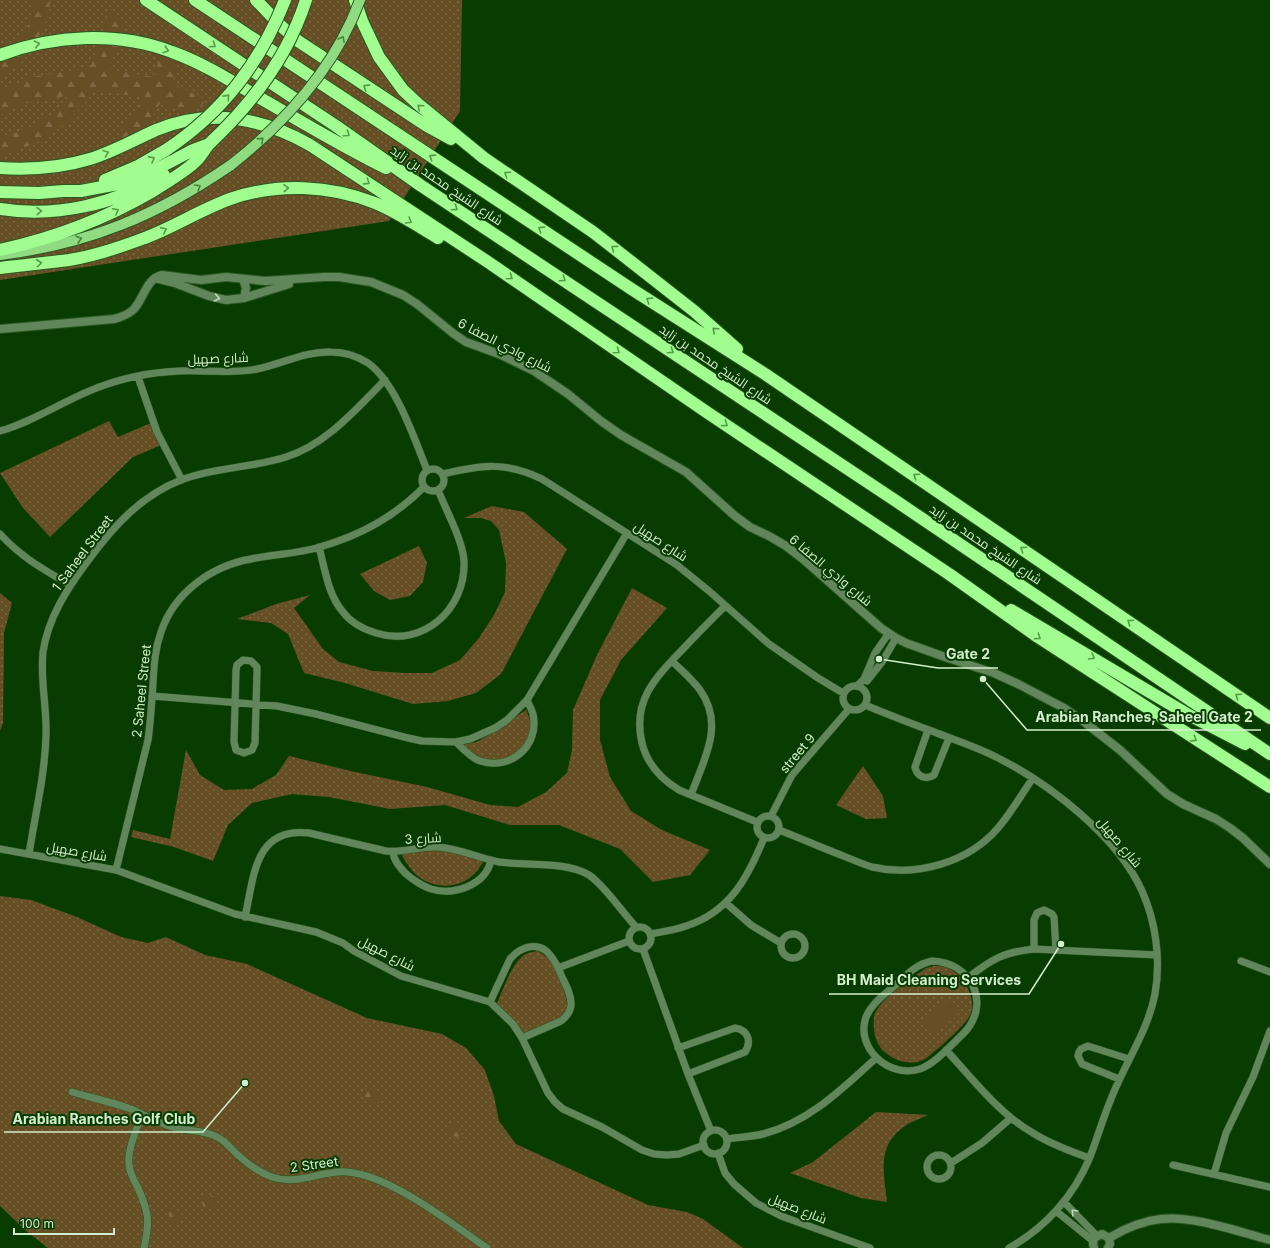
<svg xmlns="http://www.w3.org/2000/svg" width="1270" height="1248" font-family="Inter,Cairo,sans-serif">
<defs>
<pattern id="grass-dots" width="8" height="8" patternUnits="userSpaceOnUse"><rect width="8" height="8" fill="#664f25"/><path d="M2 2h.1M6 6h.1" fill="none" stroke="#7b6943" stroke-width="1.8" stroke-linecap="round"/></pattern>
<pattern id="forest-firs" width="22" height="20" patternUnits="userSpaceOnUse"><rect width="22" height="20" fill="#664f25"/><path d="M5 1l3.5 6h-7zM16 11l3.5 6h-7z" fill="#7b6943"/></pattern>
</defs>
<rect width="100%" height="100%" fill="#093c00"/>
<path fill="url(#grass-dots)" d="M0,0H462L460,111L389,221L0,280Z
M109,421L118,437L151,423L161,445L133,457L50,537L23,508L0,473Z
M492,506L524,512L567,549L501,674L476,693L448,701L413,704L345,683L304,673L288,634L271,623L237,619L276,604L310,595L294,608L323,649L339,662L373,671L405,673H432L460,660L479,638L494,615L505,592L506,563L499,530L491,521L481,518H464Z
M419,546L427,563L423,582L410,596L390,600L374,591L360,574Z
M632,588L667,608L621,660L600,700V740L610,777L631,811L662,830L710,850L690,875L653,882L620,849L559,825H510L445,805L390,809L329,797L292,794L252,803L228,825L213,861L174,847L131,837L133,830L170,839L186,750L200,775L224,790L252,789L276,775L289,756L355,772L427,787L490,805L518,807L546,792L567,773L572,750L573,710L597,655Z
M0,593L12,603L4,633L3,723L0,731Z
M526,710L532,724L528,740L517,754L503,759L486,761L471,753L464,744L477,742Z
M863,766L883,796L887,818L866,819L836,805Z
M441,849L462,853L483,862C480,866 478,871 474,874C459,889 435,889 419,877C411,871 406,862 401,854Z
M0,896L31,900L77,917L121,937L148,943L166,937L205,955L247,964L367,1018L442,1034L466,1048L485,1070L494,1096L499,1121L516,1144L648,1205L687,1212L703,1219L743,1248H48L25,1230L0,1206Z
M538,951C542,954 548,957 551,961C557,969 571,1001 566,1010C562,1020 534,1032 525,1038L496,1006C502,992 512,961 526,954C529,952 534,952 538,951Z
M934,966C939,966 944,966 948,968C964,975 979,1001 969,1017C965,1025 934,1053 925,1059C923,1060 920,1061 917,1062C906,1064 894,1060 886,1053C880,1049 877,1042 875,1036C874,1030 873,1023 874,1017C877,1000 912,979 926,968Z
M876,1112L928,1115C920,1119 912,1121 905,1126C876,1146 884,1172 887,1202L861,1198L790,1173L813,1162Z"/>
<path fill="url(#forest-firs)" d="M33,0H50L49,16L38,38L19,66L0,78V50L22,36L31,20Z
M107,12L123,22L118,46L108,69L153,77L162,53L179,60L172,83L206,100L197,110L184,112L160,103L144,130L113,144L144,98L96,90L65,124L34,144L0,156V138L32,127L52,114L70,95L26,103L0,115V90L31,77L90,68L104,31Z
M371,1087C378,1091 379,1095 379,1103L375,1104L366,1102L363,1094L364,1091Z
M452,1123L457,1126L462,1132L461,1135L457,1137L450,1135L448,1129Z
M202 1202a7 7 0 1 1 14 0a7 7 0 1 1-14 0Z
M176,1208C179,1212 181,1219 179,1223L175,1224L169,1217V1209Z"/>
<path fill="#664f25" d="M949,999L960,1012L936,1035L924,1022Z"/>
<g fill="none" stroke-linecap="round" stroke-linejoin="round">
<g stroke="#295821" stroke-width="8">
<path id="minor" d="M138,377L157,432L182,480
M0,431C36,421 67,398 102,386C133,375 168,370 200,371C219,371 239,373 257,369C282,364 305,351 331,352C344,352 357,356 368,363C396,383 414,438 427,470
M422 480a11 11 0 1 1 22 0a11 11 0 1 1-22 0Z
M443,474C482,465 505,461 542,479L677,565L709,591L769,644L818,678L843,693
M0,534C22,558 43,569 70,585
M319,547C325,569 328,595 343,612C351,623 363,629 376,633C423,648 466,609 464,561C463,541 446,510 438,490
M725,606C711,620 696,635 682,650C655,678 632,701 642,743C647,764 661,779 679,790L757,822
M243,660L251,661L257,667V671L255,743L252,750L244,753L236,750L234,742L236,670L237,665Z
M672,661C681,670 692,679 700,690C725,725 704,759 691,795
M867,681L882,662L896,638
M843 698a12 12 0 1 1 24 0a12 12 0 1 1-24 0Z
M857,686L864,679L875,653L889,633
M152,696L277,706L316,714L408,738L422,741L456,742L470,739L495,728L507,720L527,700L627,533
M865,705C887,714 909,723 932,731C954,740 977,747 998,758C1050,784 1118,837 1142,891C1156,922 1161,960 1155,994C1148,1030 1127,1060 1113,1094C1104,1115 1098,1136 1090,1157C1074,1196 1045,1228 1009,1248
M928,730L915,767C917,777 926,780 934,775L949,738
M456,742C463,749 471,758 480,761C510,771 540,746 533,714C532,710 529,705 527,700
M757 827a11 11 0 1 1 22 0a11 11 0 1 1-22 0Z
M771,816L792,775L849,709
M779,830C800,838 820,847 841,855C851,859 862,864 872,867C916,877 968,863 998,828C1011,813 1021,795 1033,778
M0,849L116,870L235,914L316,932L343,943L354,951L401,976L490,1002L513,1024L522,1038L548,1093L555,1102L563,1109L602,1127L642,1150L654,1154L667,1155L679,1154L704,1145
M393,852C394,861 399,866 405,873C412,879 422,886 431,889C454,896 486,885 491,860
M29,854C35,815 45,775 46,735C47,707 40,680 43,652C48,618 67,589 87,562C112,528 140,496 181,480C215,467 252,468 286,457C327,444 356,409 385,380
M116,870L148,740C150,726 151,712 152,698C154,675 153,654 161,632C174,593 211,566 251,559C274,554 297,554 320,547C361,535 394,517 424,487
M726,903L751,925L781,943
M245,917C254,877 254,827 309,833L386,851C403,853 420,846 437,847C459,848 478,858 499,862C526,866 566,861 589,875C604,885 623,913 636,927
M629 938a11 11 0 1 1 22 0a11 11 0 1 1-22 0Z
M650,934C662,932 675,930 686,926C730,912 748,877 764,838
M781 946a12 12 0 1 1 24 0a12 12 0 1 1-24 0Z
M643,949L688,1074L711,1131
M1034,949V920L1037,913L1044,910L1052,914L1054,917L1056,950
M932,961C971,962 992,1003 964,1033C952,1044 935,1064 920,1069C889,1079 855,1048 866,1017C872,1003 886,993 897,984C908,973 917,964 932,961Z
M1241,961L1270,972
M558,968L629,941
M969,977C992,959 1004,952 1034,949L1157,955
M490,1002L510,959C520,947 539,940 550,955C555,961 559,969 562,977C566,985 572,996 571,1006C570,1013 566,1017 561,1021L522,1038
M678,1048L735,1028C748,1030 752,1041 745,1052L688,1074
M946,1050C972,1078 999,1114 1033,1133C1050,1144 1070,1151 1089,1158
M1119,1079L1082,1064L1078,1056L1079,1052L1081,1049L1088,1046L1129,1059
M72,1092C92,1098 112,1102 131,1109C145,1115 158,1123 172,1127C187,1132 203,1129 217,1137C226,1141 232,1150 239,1156C249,1165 260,1173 272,1177C297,1186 322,1170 347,1172C390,1175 452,1224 487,1248
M142,1114C137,1128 127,1150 129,1165C130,1173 134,1181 138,1188C149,1213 150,1221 144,1248
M703 1142a12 12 0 1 1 24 0a12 12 0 1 1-24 0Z
M727,1139C738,1137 751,1137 763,1134C809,1122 842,1089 876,1058
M718,1153L725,1173L734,1184L756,1203L781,1216L870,1248
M927 1167a12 12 0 1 1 24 0a12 12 0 1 1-24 0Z
M951,1163L982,1143L1011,1118
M1173,1165L1270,1187
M1214,1174L1226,1133L1253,1077L1270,1031
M1064,1202L1097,1236
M1056,1211L1093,1241"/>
</g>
<g stroke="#295821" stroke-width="10">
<path id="tertiary" d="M155,278L175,283L209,296L226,300L244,298L289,284
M243,279L246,288L244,298
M0,329L114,319C122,317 129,314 134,309C144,298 146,279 162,275L201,280L226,277L265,281L324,277H339L371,282L403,295L417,304L454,334L466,342L499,354L534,371L568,394L601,421L621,435L686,472L735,516L750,527L769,536L786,546L803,559L881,628L896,638L906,643L945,657L994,673L1018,684L1064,708L1083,721L1120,750L1167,794L1183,804L1216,819L1230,828L1243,838L1270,864
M1109,1238C1124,1229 1142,1221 1161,1219C1192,1215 1239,1232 1270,1240
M1094,1248L1093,1244L1094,1238L1102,1234L1109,1238L1110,1244L1108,1248"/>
</g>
<g stroke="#295821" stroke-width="12">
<path id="primary" d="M0,255C89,244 158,215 231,165"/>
</g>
<g stroke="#295821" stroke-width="14">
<path id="motorway" d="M146,0L336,126L420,185L896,501L1270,754
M195,0L633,290L765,374L1270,718
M256,0L281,26L298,41L427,126L451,139
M355,0L362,21L379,57L403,90L418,104L484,158L593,232L620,253L694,311L737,349
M0,55C54,35 117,31 172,52C203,63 231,81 260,98C302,122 343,147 386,168
M0,168C31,170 60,168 90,159C113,152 134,140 156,130C210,108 261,117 310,145L488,262L708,413L949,574L1038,637L1270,787
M105,180L138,166L166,150
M0,192L39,193L63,191H81L118,184L153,171L193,150L209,144
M0,209C56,218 116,204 164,175
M0,250C55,238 105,219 153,191C167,182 187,171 198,159C202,154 205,149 209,144
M0,268C23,265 46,263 69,260C94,256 118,248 142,239C173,228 201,209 233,198C279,183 329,185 375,203C397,212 418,226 438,238
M1011,610L1187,714L1245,744"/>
</g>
<use href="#minor" stroke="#62865b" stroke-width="7"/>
<use href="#tertiary" stroke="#62865b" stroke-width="8"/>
<use href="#primary" stroke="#90db81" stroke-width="10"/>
<use href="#motorway" stroke="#a1fd90" stroke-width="12"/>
<g stroke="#295821" stroke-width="12" stroke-linecap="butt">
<path id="primary-bridge" d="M231,165C287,121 335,67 360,0"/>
</g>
<g stroke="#295821" stroke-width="14" stroke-linecap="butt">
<path id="motorway-bridge" d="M209,144C252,104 288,56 306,0
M166,150C223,112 260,63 285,0"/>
</g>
<use href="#primary-bridge" stroke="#90db81" stroke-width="10"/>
<use href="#motorway-bridge" stroke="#a1fd90" stroke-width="12"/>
</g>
<defs><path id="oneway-chevron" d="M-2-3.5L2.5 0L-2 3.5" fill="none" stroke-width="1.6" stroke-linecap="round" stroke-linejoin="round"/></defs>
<g stroke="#46843a">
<use href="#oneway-chevron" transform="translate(342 39) rotate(-61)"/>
<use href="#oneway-chevron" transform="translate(261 140) rotate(-42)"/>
<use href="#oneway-chevron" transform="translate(198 187) rotate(-31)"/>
<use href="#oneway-chevron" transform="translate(79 239) rotate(-16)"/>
</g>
<g stroke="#559c48">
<use href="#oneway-chevron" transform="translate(37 44) rotate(-12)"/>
<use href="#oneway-chevron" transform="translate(213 45) rotate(34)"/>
<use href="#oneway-chevron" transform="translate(166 50) rotate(17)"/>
<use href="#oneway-chevron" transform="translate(366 87) rotate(-147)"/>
<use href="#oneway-chevron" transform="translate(227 97) rotate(-48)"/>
<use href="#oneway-chevron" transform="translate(420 107) rotate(-138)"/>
<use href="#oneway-chevron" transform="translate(347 134) rotate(35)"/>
<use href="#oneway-chevron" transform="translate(106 153) rotate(-20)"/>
<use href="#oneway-chevron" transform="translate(432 157) rotate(-147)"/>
<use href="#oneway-chevron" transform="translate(152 159) rotate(-29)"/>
<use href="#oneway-chevron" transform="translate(507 174) rotate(-146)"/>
<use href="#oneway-chevron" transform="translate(367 182) rotate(33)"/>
<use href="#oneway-chevron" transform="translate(286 188) rotate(-3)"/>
<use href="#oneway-chevron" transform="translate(455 208) rotate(34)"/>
<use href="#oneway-chevron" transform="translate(39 211) rotate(-1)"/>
<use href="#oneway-chevron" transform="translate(116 211) rotate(-27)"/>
<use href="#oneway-chevron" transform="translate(409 221) rotate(30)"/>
<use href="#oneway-chevron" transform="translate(541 229) rotate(-147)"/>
<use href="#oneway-chevron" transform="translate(164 230) rotate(-24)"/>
<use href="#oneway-chevron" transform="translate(614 248) rotate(-143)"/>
<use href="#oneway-chevron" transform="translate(39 263) rotate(-7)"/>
<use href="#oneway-chevron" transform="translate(510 277) rotate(35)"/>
<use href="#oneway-chevron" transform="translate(563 279) rotate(34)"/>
<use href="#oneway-chevron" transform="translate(649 300) rotate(-147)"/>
<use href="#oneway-chevron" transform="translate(715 330) rotate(-138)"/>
<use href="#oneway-chevron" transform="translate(617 351) rotate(35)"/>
<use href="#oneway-chevron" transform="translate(671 351) rotate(34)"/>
<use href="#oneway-chevron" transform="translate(725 424) rotate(34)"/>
<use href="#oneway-chevron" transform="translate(916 476) rotate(-146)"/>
<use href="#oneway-chevron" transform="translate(1023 549) rotate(-146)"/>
<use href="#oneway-chevron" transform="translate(1130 622) rotate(-146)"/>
<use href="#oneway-chevron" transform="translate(1038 637) rotate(34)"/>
<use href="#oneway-chevron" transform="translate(1092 657) rotate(31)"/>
<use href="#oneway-chevron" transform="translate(1238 696) rotate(-146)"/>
<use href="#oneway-chevron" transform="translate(1194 739) rotate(33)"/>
</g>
<g stroke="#bcd9b7">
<use href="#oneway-chevron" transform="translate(217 298) rotate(12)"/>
<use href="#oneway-chevron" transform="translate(1074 1212) rotate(-134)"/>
</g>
<g text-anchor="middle" stroke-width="4" stroke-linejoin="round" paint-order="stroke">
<g font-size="13" fill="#d3eece" stroke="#093c00">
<text transform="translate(447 185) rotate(34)" y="5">شارع الشيخ محمد بن زايد</text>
<text transform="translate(505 345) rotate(27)" y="5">شارع وادي الصفا 6</text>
<text transform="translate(218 358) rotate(-2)" y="5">شارع صهيل</text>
<text transform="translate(716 364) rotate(34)" y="5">شارع الشيخ محمد بن زايد</text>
<text transform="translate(661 541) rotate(33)" y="5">شارع صهيل</text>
<text transform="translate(986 544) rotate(34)" y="5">شارع الشيخ محمد بن زايد</text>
<text transform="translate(82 553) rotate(-53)" y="5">1 Saheel Street</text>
<text transform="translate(831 570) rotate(40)" y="5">شارع وادي الصفا 6</text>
<text transform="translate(141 691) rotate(-84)" y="5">2 Saheel Street</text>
<text transform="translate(797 753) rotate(-50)" y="5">street 9</text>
<text transform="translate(423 838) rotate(-3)" y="5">3 شارع</text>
<text transform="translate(1120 842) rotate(50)" y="5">شارع صهيل</text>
<text transform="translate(77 851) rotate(10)" y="5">شارع صهيل</text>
<text transform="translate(387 953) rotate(27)" y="5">شارع صهيل</text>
<text transform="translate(314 1164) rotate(-8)" y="5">2 Street</text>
<text transform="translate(798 1208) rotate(22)" y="5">شارع صهيل</text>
</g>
</g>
<path fill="none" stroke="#d3eece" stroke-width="1.5" d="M879 659L938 668H998M983 679L1027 730H1261M1061 944L1029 994H829M245 1083L203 1132H4"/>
<g fill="#d3eece" stroke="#093c00" stroke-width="1.5">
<circle cx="879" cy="659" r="4"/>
<circle cx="983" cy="679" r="4"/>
<circle cx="1061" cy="944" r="4"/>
<circle cx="245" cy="1083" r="4"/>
</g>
<g font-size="14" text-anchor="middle" font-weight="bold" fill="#d3eece" stroke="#093c00" stroke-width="4" stroke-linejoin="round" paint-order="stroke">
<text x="968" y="659">Gate 2</text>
<text x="1144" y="722">Arabian Ranches, Saheel Gate 2</text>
<text x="929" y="985">BH Maid Cleaning Services</text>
<text x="104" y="1124">Arabian Ranches Golf Club</text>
</g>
<path d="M14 1228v6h100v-6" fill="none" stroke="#d3eece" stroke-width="2"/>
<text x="20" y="1228" font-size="12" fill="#d3eece" stroke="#093c00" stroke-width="3" paint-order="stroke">100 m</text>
</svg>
